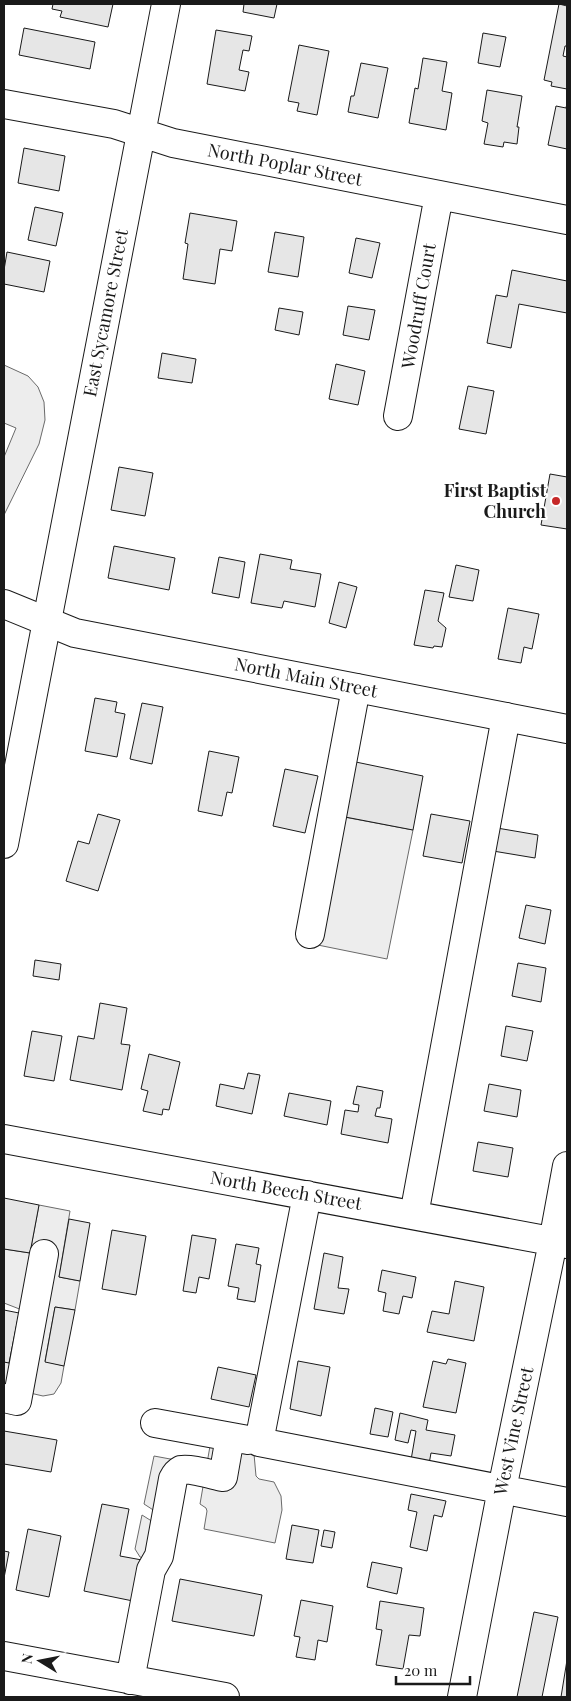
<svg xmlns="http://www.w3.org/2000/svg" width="571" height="1701" font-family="'Playfair Display',serif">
<rect width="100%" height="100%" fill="#fff"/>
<path fill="#ededed" stroke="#6a6a6a" d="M4,365L28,376L38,387L44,402L45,420L39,444L4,515V457L16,428L4,423Z
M323,813L413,830L387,959L298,941Z
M39,1205L70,1211L59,1277L80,1281L75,1310L55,1307L45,1361L64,1366L61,1383L54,1394L43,1396L4,1387V1362L11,1363L22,1310L4,1303V1249L30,1253Z
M210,1446L254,1454L256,1476L259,1479L274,1482L281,1496L282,1510L275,1543L204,1529L207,1511L206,1508L200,1504Z
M154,1456L181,1461L163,1564L140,1557L135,1549L142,1515L158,1525L161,1515L144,1504Z"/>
<path fill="#e6e6e6" stroke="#1a1a1a" d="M53,4H113L108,27L60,17L62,11L52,9Z
M244,4H277L274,18L243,12Z
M559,4L567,6V46H565L563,56L567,57V89L551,86L552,82L544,80Z
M24,28L95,42L90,69L19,55Z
M216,30L252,36L249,51L243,50L239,70L249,72L245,91L207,84Z
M483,33L506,37L500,67L478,63Z
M299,45L329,51L317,115L297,111L299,103L288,101Z
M423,58L447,62L442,91L452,93L446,130L409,123L415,88L418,89Z
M361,63L388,68L378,118L348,112L351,96H354Z
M487,90L522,96L517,127H519L517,144L504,142L503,147L484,144L488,123L482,121Z
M567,103V149L548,145L556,106L566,108Z
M24,148L65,156L59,191L18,183Z
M35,207L63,213L56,246L28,240Z
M190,213L237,221L232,251L220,249L215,284L183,279L188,244L185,243Z
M275,232L304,237L298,277L268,272Z
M356,238L380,243L372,278L349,273Z
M7,252L50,261L44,292L4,284V270Z
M512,270L567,281V313L519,304L511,348L487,343L496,295L507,297Z
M348,306L375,310L369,340L343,335Z
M279,308L303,312L299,335L275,330Z
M162,353L196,359L192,383L158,378Z
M336,364L365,371L358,405L329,399Z
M468,386L494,391L486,434L459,429Z
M119,467L153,473L145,516L111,510Z
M550,474L567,477V529L541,525Z
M114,546L175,558L169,590L108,578Z
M260,554L292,560L290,569L321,574L315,607L284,601L282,608L251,603Z
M219,557L245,562L239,598L212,593Z
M456,565L479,570L473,601L449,597Z
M339,582L357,587L346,628L329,623Z
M425,590L444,593L438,621L446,628L442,647L434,646L433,648L414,645Z
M508,608L539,614L532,649L524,647L521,663L498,659Z
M95,698L117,702L115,712L125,714L117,757L85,751Z
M142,703L163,707L152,764L130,759Z
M209,751L239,757L232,793L227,792L222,816L198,811Z
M351,761L423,776L413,830L340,816Z
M285,769L318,776L305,833L273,826Z
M98,814L120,820L98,891L66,881L78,841L89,844Z
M431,814L470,821L462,863L423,856Z
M497,828L538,835L535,858L493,851Z
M526,905L551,910L545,944L519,938Z
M35,960L61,964L59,980L33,976Z
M518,963L546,968L541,1002L512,996Z
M100,1003L127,1008L121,1044L130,1045L122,1090L70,1080L78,1036L94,1039Z
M506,1026L533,1031L527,1061L501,1056Z
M32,1031L62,1036L54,1081L24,1076Z
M149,1054L180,1062L169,1110L163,1109L162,1115L143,1111L148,1091L141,1089Z
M248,1073L260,1075L252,1114L216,1106L220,1084L244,1089Z
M489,1084L521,1090L517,1117L484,1111Z
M357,1086L383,1091L380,1108H377L375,1116L392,1119L388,1143L341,1134L345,1110L358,1112L359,1105L353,1104Z
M289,1093L331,1101L327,1125L284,1116Z
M478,1142L513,1148L508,1177L473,1171Z
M4,1198L39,1205L30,1253L4,1249Z
M69,1219L90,1223L80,1281L59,1277Z
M112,1230L146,1236L136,1295L102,1289Z
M192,1235L216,1239L209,1279L199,1277L196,1293L183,1291Z
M236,1244L259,1248L256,1264L261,1265L255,1302L237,1299L239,1288L228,1286Z
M324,1253L343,1257L338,1288L349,1289L344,1314L314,1309Z
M382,1270L416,1277L412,1298L403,1296L399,1314L383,1311L386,1293L378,1291Z
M455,1281L484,1287L474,1341L427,1332L432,1311L449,1314Z
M55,1307L75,1310L64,1366L45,1362Z
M4,1310L19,1313L9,1363L4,1362Z
M448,1359L466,1363L456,1413L423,1407L433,1361L446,1364Z
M298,1361L330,1367L321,1416L290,1409Z
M218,1367L256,1375L249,1407L211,1399Z
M375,1408L393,1412L388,1437L370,1434Z
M400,1413L428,1420L426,1430L455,1435L451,1456L431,1453L429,1464L411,1460L416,1431L411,1430L408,1443L395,1440Z
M4,1431L57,1440L51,1472L4,1464Z
M411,1494L446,1501L442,1517L434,1515L427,1551L410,1547L417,1512L408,1510Z
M102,1504L129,1509L120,1556L142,1560L133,1601L84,1591Z
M292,1525L319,1530L313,1563L286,1559Z
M28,1529L61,1536L49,1597L16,1590Z
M324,1530L335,1532L332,1548L321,1546Z
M4,1551L9,1552L4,1578Z
M372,1562L402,1568L397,1594L367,1587Z
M180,1579L262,1595L254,1636L172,1621Z
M301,1600L333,1606L327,1642L318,1640L315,1660L296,1657L300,1637L294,1636Z
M380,1601L424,1608L420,1636L409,1635L403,1669L376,1665L382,1630L376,1629Z
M534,1612L558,1617L542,1697H517Z
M567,1660V1697H561Z"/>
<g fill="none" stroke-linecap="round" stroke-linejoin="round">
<g stroke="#1a1a1a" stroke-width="30">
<path id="minor" d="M4,104L114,124L173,143L567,220
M398,416L439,195
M4,844L166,4
M310,934L356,688
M4,1139L567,1244
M307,1195L259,1442L567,1502
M414,1215L506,717
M4,1398L17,1401L44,1254
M155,1423L248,1440
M4,1656L225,1697
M130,1680L151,1570L159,1556L173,1479C175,1475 177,1472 181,1470C190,1468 213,1475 223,1477L230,1437
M462,1697L502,1489L553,1242L567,1166"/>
</g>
<g stroke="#1a1a1a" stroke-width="30">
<path id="major" d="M4,604L75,633L567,729"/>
</g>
<use href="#minor" stroke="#fff" stroke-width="28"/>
<use href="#major" stroke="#fff" stroke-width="28"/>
</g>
<circle fill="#c62828" stroke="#fff" stroke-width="2" cx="556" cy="501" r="5"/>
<g text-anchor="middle" stroke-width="4" stroke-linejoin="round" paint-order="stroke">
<g font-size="18" fill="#1a1a1a" stroke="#fff">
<text transform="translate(285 165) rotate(11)" y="6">North Poplar Street</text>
<text transform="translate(419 306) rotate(-80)" y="6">Woodruff Court</text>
<text transform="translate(106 313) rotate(-79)" y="6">East Sycamore Street</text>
<text transform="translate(306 678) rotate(11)" y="6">North Main Street</text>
<text transform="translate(286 1191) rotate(10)" y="6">North Beech Street</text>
<text transform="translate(514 1431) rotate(-78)" y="6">West Vine Street</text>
</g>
<g font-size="18" font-weight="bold" fill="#1a1a1a" stroke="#fff" text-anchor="end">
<text x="546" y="497">First Baptist<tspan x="546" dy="21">Church</tspan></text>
</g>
</g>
<rect width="571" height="1701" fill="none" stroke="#1a1a1a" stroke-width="10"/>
<g transform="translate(40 1661) rotate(280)" stroke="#ffffff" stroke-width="4" paint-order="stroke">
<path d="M0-4L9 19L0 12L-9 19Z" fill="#1a1a1a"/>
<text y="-8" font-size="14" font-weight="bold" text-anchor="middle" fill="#1a1a1a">N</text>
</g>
<path d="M396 1676v8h74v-8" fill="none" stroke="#1a1a1a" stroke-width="2.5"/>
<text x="404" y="1676" font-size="15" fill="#1a1a1a" stroke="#ffffff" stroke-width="4" paint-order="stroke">20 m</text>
</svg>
